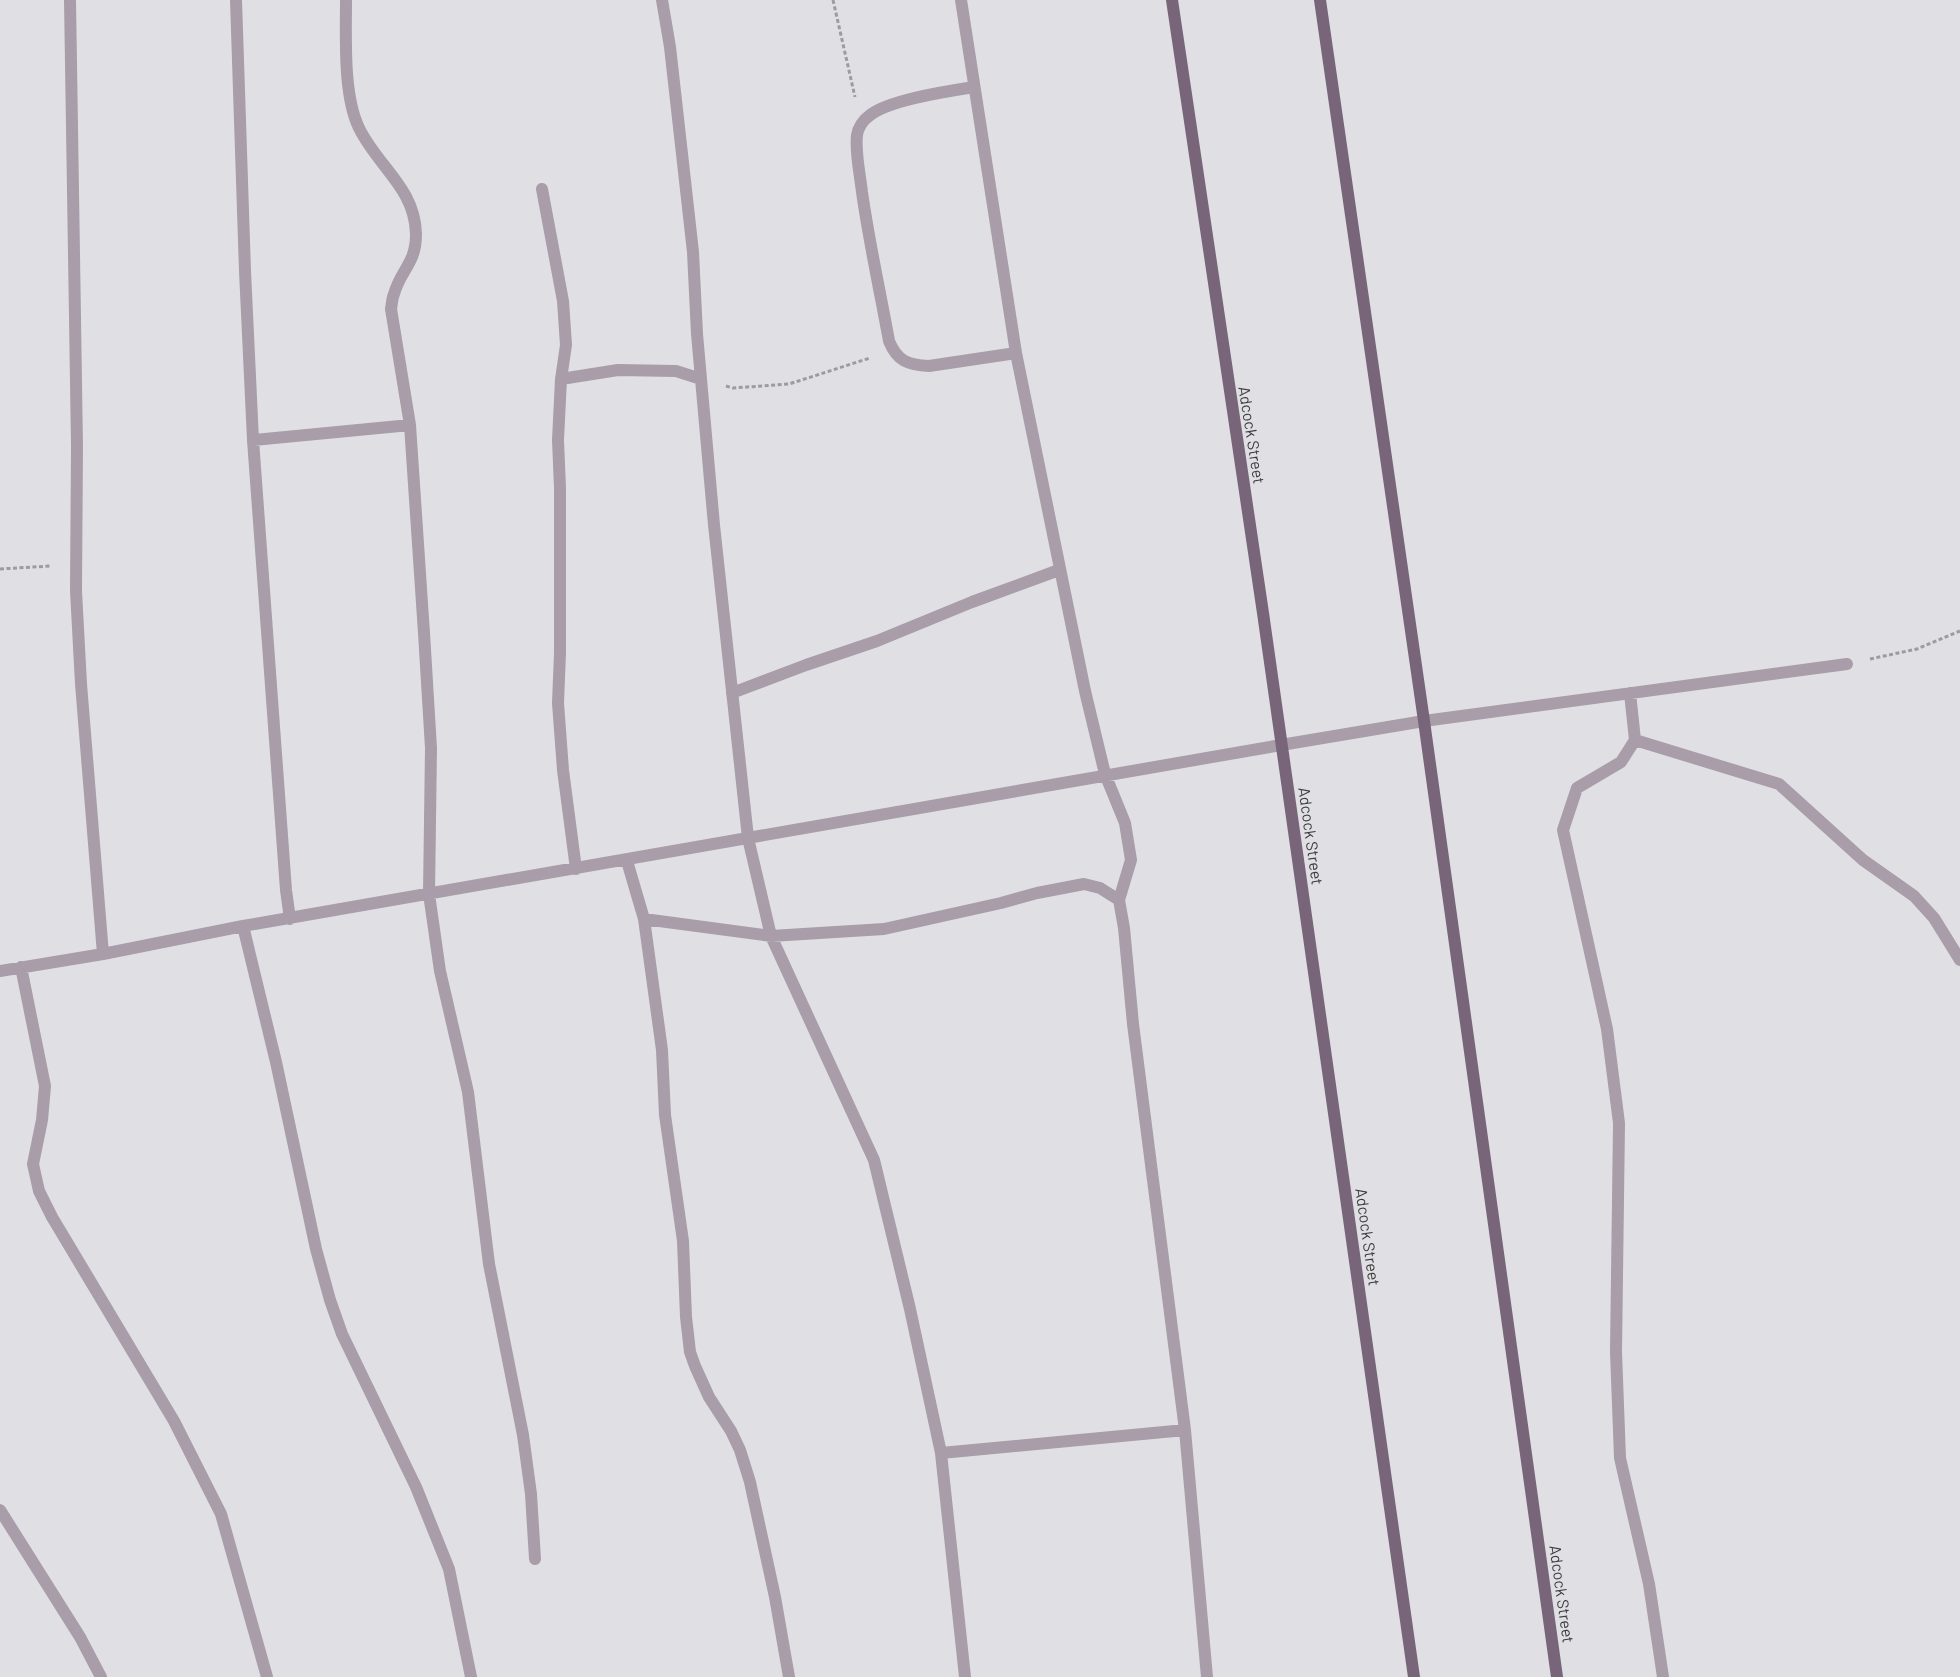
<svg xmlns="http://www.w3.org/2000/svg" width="1960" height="1677" font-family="Barlow,sans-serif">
<rect width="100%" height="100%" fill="#e0e0e4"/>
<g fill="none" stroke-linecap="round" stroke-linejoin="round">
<path stroke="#9c9c9f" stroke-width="3" stroke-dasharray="4 2.5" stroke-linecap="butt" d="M833,0L855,97
M726,386L733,388L789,384L870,358
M0,569L51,566
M1870,659L1917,649L1960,631"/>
<path stroke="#a89da8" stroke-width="12" d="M70,0L77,446L76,591L81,684L103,954
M236,0L245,271L253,440L286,890L290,919
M346,0C346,37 343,95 359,128C378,167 415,188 416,234C416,264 401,269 394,294C392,298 392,304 391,309L410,425L424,633L431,748L429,894L440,971L468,1092L489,1264L523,1435L531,1494L535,1559
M662,0L670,47L693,252L697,334L714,525L748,838L771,936L874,1160L910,1309L941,1453L965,1677
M961,0L1016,353L1085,691L1105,774L1125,823L1131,860L1119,900
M974,87C949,91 887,100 869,116C863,120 858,128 857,135C855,153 860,174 862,192C869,242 880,291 889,341C897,361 908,365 929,366L1016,353
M542,189L563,301L566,345L561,379L558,440L560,488V653L558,703L563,770L576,869
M561,379L618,370L676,371L701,379
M253,440L410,425
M732,693L806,665L877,641L972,602L1059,570
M1630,693L1635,740L1779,784L1863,860L1914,896L1934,918L1960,960
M1635,740L1621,762L1577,788L1563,830L1607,1029L1619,1123L1616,1352L1620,1458L1649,1584L1663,1677
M627,861L644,919L662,1050L665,1115L683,1241L686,1317L690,1352L695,1366L709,1397L731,1431L740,1450L750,1482L775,1597L789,1677
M644,919L771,936L884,929L1001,903L1037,893L1084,884L1100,888L1119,900L1124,928L1133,1024L1185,1430L1207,1677
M243,926L276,1062L316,1249L330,1300L342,1334L416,1487L449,1569L471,1677
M21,967L45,1086L42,1120L33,1164L39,1191L52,1217L174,1421L221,1514L267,1677
M0,971L103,954L243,926L1281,745L1424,721L1847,664
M941,1453L1185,1430
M0,1510L80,1637L101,1677"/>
<path stroke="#786579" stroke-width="12" d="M1172,0L1263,613L1414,1677
M1320,0L1424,721L1557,1677"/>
</g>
<g text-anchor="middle" stroke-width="4" stroke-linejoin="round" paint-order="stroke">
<g font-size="16" fill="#3c3c3e" stroke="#e0e0e4">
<text transform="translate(1252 435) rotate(81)" y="6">Adcock Street</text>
<text transform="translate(1311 836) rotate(82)" y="6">Adcock Street</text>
<text transform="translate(1368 1237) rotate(82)" y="6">Adcock Street</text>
<text transform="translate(1562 1594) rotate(82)" y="6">Adcock Street</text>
</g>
</g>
</svg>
